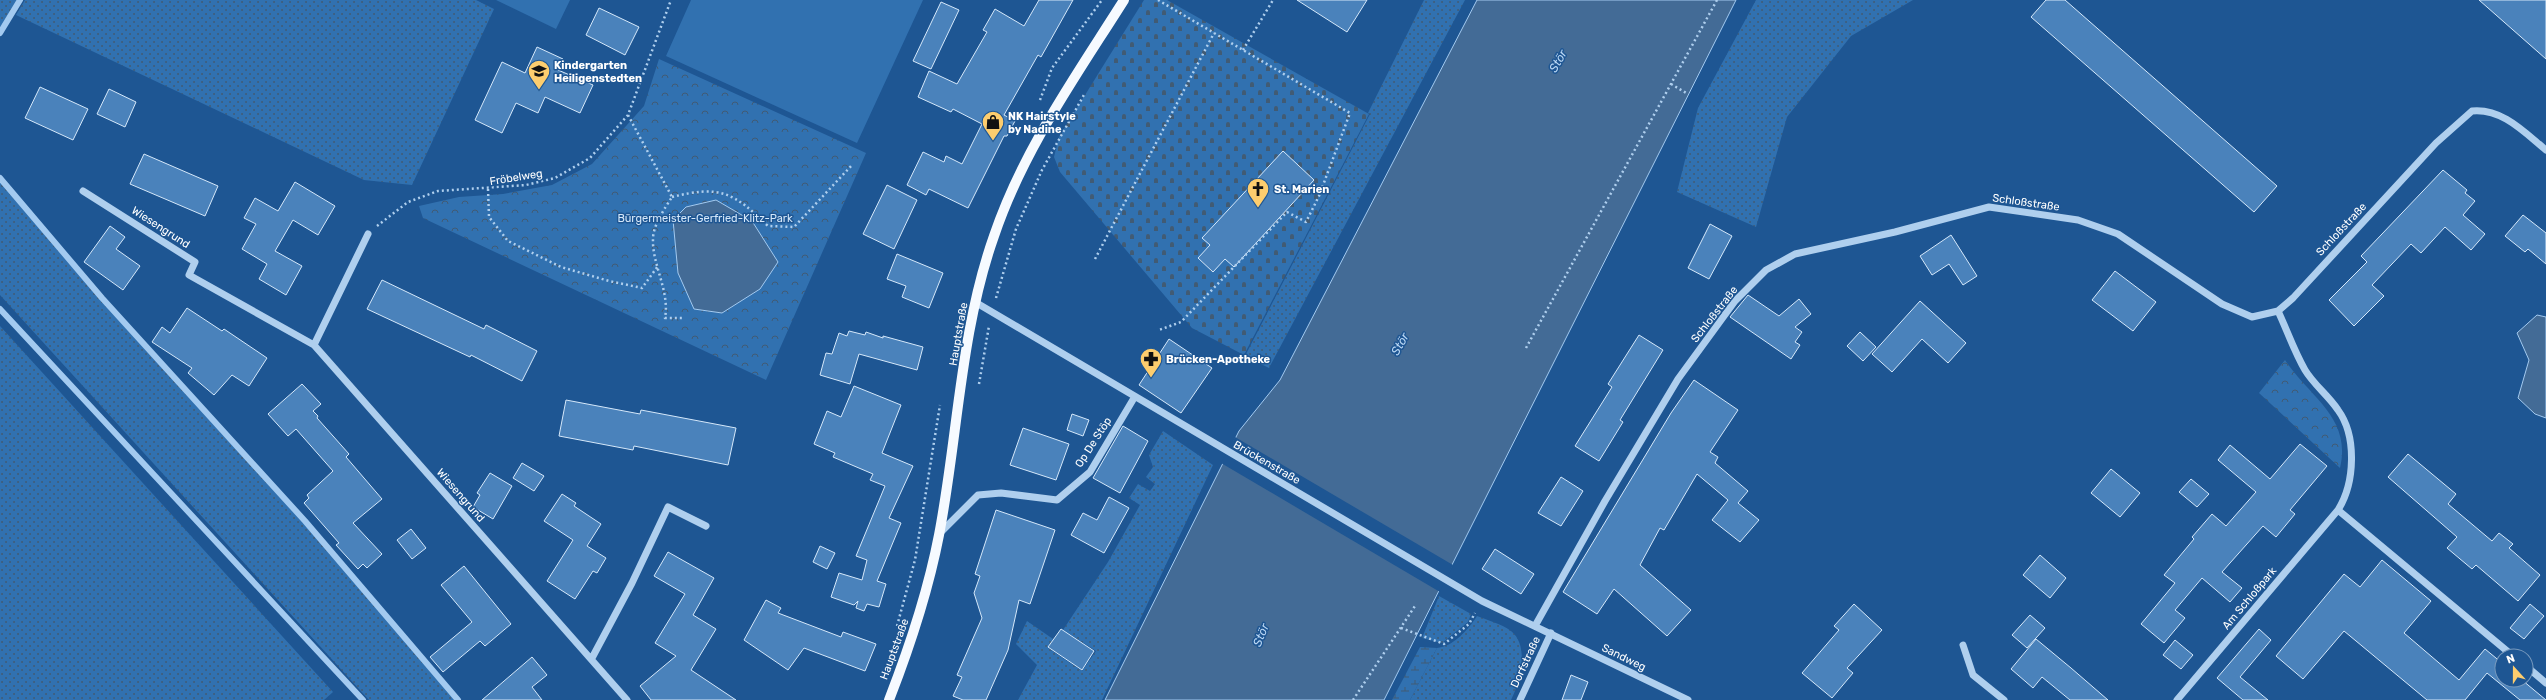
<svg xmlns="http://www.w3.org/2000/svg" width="2546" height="700" font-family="Rubik,sans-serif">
<defs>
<pattern id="grass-dots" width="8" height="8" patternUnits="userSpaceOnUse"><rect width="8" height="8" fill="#3171b0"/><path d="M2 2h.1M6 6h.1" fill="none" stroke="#415b74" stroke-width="1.8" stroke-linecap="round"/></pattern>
<pattern id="wetland-marsh" width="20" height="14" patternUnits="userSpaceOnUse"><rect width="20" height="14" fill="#3171b0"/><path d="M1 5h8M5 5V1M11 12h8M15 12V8" fill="none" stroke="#415b74"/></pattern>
<pattern id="cemetery-stones" width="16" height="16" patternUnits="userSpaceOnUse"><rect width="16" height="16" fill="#3171b0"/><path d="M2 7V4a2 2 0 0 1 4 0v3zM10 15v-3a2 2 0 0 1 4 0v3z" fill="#415b74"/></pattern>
<pattern id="park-crowns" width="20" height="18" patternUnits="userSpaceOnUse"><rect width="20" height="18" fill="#3171b0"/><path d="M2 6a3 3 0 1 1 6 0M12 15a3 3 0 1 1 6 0" fill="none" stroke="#415b74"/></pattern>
</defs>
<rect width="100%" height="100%" fill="#1e5693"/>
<path fill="url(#grass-dots)" d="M0,0H18L0,30Z
M25,0H476L494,9L412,185L364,180L16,15Z
M1424,0H1465L1269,368L1245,356L1370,114L1368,113Z
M1756,0H1913L1851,36L1787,117L1756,227L1677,192L1698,108Z
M0,182L100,299L304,522L455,700H369L0,295Z
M0,326L333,692L324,700H0Z
M1163,431L1213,465L1102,700H1018L1037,665L1016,644L1027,621L1053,639L1048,648L1082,671L1096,651L1063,630L1108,562L1140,505L1129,498L1138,484L1150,491L1155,484L1146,477L1153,467L1149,455Z
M1439,596L1471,614L1468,622L1442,643L1422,638Z
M1477,616C1487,620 1502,624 1511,631C1530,646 1520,682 1511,700H1410L1437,648C1453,647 1469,629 1477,616Z"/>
<path fill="url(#wetland-marsh)" d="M1420,647L1437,648L1410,700H1392Z"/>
<path fill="url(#cemetery-stones)" d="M1144,0H1167L1369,114L1244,355L1192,328L1060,172L1054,157L1059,137Z"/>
<path fill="url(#park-crowns)" d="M659,59L866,153L766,380L423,218L419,206L459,197L503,194L552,185L592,164L644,106Z
M2285,360C2309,397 2352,417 2340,468L2259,393Z"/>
<path fill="#3171b0" d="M496,0H570L556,29Z
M691,0H923L857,143L666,56Z"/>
<path fill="#436b96" stroke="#a3caf0" d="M1477,0H1736L1384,700H1105L1239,431L1280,380Z
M716,200L752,221L778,262L760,289L722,313L694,309L678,273L673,220L686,207Z
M2537,315L2546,317V418L2535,414L2518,398L2529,360L2517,333Z"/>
<path fill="#1e5693" d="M1235,437L1453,565L1440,592L1221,463Z"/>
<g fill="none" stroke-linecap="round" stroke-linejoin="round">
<path stroke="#a3caf0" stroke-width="6" d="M0,33L20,0
M0,178L102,298L305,521L458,700
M0,309L363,700"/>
</g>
<path fill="#4a82bb" stroke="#d5e8fa" d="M1039,0H1073L1041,57L1038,55L1004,115L1015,121L1007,136H1004L968,208L929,189L926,195L907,185L923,152L944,162L946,156L962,164L982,124L953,109L951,112L918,97L929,71L957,84L987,32L983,30L995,9L1024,26Z
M1297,0H1367L1347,32Z
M2046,0H2065L2277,186L2254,212L2031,17Z
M2479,0H2546V59Z
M941,2L959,10L931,69L913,61Z
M599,8L639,27L625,55L586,35Z
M537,47L563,59L558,70L593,85L580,113L545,97L538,113L516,103L502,133L475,120L502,62L525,73Z
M40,87L88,109L73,140L25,118Z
M109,89L136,102L125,127L97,114Z
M1283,151L1314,180L1234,267L1225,259L1213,272L1198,258L1210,245L1202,238Z
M144,154L218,186L205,216L130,184Z
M2443,170L2467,190L2465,193L2475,201L2463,215L2485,234L2471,250L2445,227L2421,253L2411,244L2372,285L2384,296L2354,326L2329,300L2367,262L2361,256Z
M295,182L335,206L318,235L293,220L275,251L302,266L286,295L259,279L267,264L242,249L256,224L244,218L255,198L278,211Z
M887,185L917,200L894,249L863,234Z
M2523,215L2546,233V264L2528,249L2525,252L2505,236Z
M1710,224L1732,236L1709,279L1688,268Z
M110,226L125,237L116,249L140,266L123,290L84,262Z
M1951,235L1977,276L1963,285L1949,264L1932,275L1920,256Z
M897,254L943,273L929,308L902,297L906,286L887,279Z
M2115,271L2156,302L2133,331L2092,300Z
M382,280L484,329L486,325L537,351L522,381L471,355L470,357L367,309Z
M1748,295L1779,316L1799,299L1811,314L1795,327L1802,332L1795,342L1800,345L1791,359L1730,317Z
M1920,301L1966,343L1948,363L1922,339L1892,372L1872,354Z
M187,308L222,331L224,329L267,358L249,386L232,375L214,395L188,373L192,368L152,342L162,327L170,333Z
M849,331L865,335L866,332L883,338V336L923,347L917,370L859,354L850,384L820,375L826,353L832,354L839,333L847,336Z
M1860,332L1876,347L1863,361L1847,346Z
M1639,335L1663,350L1620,420L1623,422L1599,461L1575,446L1612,387L1608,384Z
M1169,339L1212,368L1181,413L1139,385Z
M1694,380L1738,410L1710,452L1718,457L1715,463L1748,491L1738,503L1759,520L1740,542L1712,520L1728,500L1697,474L1664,530L1660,528L1640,565L1691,610L1667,636L1614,589L1597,614L1563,592L1671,413Z
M302,384L321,404L313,411L318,416L317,418L349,454L346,457L382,499L353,523L382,554L367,568L363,564L358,569L336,545L339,543L304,503L309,498L307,495L333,471L296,429L288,436L268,414Z
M854,386L901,405L882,453L913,466L889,518L901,523L877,581L886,584L879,607L867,604L864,611L856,608L858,601L854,605L831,597L839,573L862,580L867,560L856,556L885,486L870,480L873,474L833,457L835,453L814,444L827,411L841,417Z
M566,400L640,414L641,410L736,428L728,465L634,446L633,450L559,436Z
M1072,414L1089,420L1083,436L1067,430Z
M1123,426L1148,441L1120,493L1093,478Z
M1023,428L1069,444L1056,480L1010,465Z
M2300,444L2327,466L2290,510L2295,514L2276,537L2263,526L2222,572L2242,588L2230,602L2202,578L2175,610L2185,618L2164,643L2141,624L2175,583L2164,575L2194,539L2192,537L2212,514L2226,526L2256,492L2218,460L2230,445L2270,479Z
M2408,454L2456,494L2448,504L2492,541L2499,533L2513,544L2509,548L2540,575L2518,601L2476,565L2472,569L2447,548L2457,537L2388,477Z
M522,463L544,476L534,491L513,478Z
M2111,469L2140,493L2120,517L2091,493Z
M490,473L512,486L493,519L473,507L480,495L477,493Z
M1561,477L1583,491L1561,526L1538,513Z
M2191,479L2209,494L2197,507L2179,492Z
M562,494L576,503L574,506L601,524L587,546L606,558L597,573L593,571L575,599L547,581L573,540L544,521Z
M1109,497L1129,508L1104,553L1071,535L1083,513L1097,520Z
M996,510L1055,530L1030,604L1019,600L1008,650L986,700H963L953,696L962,677L957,675L982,618L974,593L980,576L975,574Z
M411,529L426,548L412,559L397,540Z
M820,546L835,553L827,569L813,562Z
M1495,549L1534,574L1521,594L1482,569Z
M668,552L714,578L693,615L716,629L691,670L736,700H651L640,686L676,656L655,643L685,594L654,576Z
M2040,555L2066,578L2050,598L2023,575Z
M2382,560L2431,601L2404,633L2459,680L2485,649L2502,663V680H2522L2546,700H2520L2487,673L2465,700H2427L2344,631L2303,679L2276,656L2344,574L2360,587Z
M464,566L511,624L485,646L480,641L443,672L430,657L472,622L441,585Z
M766,600L781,608L778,613L841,637L843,632L876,644L865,671L804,648L788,670L744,640Z
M1854,604L1882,630L1847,668L1853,673L1832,698L1802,673L1839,630L1834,626Z
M2530,604L2544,616L2524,639L2510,628Z
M2030,615L2045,628L2027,648L2012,635Z
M1061,629L1094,651L1082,670L1048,647Z
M2259,629L2271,640L2240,677L2268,700H2243L2217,678Z
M2036,639L2071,668L2108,700H2070L2042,677L2033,688L2011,669Z
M2175,640L2193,655L2181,669L2163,655Z
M532,657L547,675L532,687L542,700H482Z
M1571,675L1588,682L1581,700H1562Z"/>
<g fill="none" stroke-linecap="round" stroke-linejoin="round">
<path stroke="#afcfee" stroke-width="2.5" stroke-dasharray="2 3" stroke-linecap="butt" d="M1158,0L1350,113L1319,196L1306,222L1287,212L1181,322L1159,330
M1243,50L1273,0
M1671,84L1688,94
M1040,100L1052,68L1102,0
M628,115L672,197C665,208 653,225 653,239C652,265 670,291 665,318H684
M488,189L489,217L508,241L561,267L609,281L642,288L658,266
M672,197C720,185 733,192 768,226L794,227L853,164
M377,226L408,202L438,191L526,185L555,178L590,158L628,115L671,0
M1095,259L1214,33
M996,298L1016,229L1042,170L1085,93
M1526,348L1717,0
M979,384L989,326
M897,626L915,560L940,405
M1401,628L1444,644L1469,624L1475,613
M1353,700L1415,606"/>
<path stroke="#afcfee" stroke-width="7" d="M83,191L195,262L189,275L314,345L627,700
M975,302L1482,601L1688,700
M314,345L368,234
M2338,510L2513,656
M939,534L978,495L1001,493L1057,500L1090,472L1134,398
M1535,626L1605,501L1678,379L1735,301L1766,270L1795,254L1895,232L1989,207L2078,220L2118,234L2222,304L2252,317L2278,311L2293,298L2436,143L2472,111C2502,108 2524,132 2546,150
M1963,645L1973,675L2004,700
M592,658L632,583L668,507L706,526
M2526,666L2546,683
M1520,700L1551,633
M2177,700L2338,510C2355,483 2357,436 2338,410C2328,395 2314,385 2305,370C2294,351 2287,330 2278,311"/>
<path stroke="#f6faff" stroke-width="10" d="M889,700C910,646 928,592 939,535C958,436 960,332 994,236C1023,150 1076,76 1124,0"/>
</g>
<defs>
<g id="school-pin" transform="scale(1.15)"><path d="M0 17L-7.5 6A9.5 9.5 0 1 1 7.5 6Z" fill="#fdcd6e" stroke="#1e5693"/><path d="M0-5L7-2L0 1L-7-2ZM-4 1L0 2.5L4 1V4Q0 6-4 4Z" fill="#111"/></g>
<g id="shop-pin" transform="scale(1.15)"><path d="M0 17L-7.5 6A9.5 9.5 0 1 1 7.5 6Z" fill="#fdcd6e" stroke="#1e5693"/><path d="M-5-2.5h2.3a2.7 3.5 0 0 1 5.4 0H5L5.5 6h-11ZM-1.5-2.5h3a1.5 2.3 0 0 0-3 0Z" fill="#111"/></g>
<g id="church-pin" transform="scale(1.15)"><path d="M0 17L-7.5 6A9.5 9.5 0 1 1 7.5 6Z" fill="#fdcd6e" stroke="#1e5693"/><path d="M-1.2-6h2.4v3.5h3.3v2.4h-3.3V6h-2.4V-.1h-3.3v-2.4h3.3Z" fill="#111"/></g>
<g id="pharmacy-pin" transform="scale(1.15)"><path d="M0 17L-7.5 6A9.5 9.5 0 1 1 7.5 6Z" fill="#fdcd6e" stroke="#1e5693"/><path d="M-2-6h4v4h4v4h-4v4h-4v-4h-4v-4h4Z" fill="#111"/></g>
</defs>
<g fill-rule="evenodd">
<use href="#school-pin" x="539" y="71"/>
<use href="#shop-pin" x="993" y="122"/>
<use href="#church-pin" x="1258" y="189"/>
<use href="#pharmacy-pin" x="1151" y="359"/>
</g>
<g text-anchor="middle" stroke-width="3" stroke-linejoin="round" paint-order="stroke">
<g font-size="11" font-weight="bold" fill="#fff" stroke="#1e5693" text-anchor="start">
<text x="554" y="69">Kindergarten<tspan x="554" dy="13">Heiligenstedten</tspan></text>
<text x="1008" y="120">NK Hairstyle<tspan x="1008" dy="13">by Nadine</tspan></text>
<text x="1274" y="193">St. Marien</text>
<text x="1166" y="363">Brücken-Apotheke</text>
</g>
<g font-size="11" fill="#fff" stroke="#1e5693">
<text transform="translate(516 177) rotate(-9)" y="4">Fröbelweg</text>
<text transform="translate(2026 202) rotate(8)" y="4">Schloßstraße</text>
<text transform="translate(161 227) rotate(33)" y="4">Wiesengrund</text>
<text transform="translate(2341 229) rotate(-47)" y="4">Schloßstraße</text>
<text transform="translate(1714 314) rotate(-52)" y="4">Schloßstraße</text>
<text transform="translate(958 334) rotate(-80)" y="4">Hauptstraße</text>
<text transform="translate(1093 442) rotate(-57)" y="4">Op De Stöp</text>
<text transform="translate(1267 462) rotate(30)" y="4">Brückenstraße</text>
<text transform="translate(461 495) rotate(49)" y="4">Wiesengrund</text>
<text transform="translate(2249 598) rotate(-50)" y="4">Am Schloßpark</text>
<text transform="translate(894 649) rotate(-70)" y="4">Hauptstraße</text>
<text transform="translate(1624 657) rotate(26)" y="4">Sandweg</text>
<text transform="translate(1525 662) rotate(-65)" y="4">Dorfstraße</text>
</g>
<g font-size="11" fill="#d5e8fa" stroke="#1e5693">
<text x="705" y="222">Bürgermeister-Gerfried-Klitz-Park</text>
</g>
<g font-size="12" font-style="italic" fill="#bbd8f5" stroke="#1e5693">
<text transform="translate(1558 61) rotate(-61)" y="4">Stör</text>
<text transform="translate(1400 344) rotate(-61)" y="4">Stör</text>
<text transform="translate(1261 635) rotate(-68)" y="4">Stör</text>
</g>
</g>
<g transform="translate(2514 668) rotate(339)"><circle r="19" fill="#1e5693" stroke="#789abe"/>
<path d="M0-3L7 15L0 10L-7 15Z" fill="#fdcd6e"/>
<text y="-6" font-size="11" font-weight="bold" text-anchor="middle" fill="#ffffff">N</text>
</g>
</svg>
